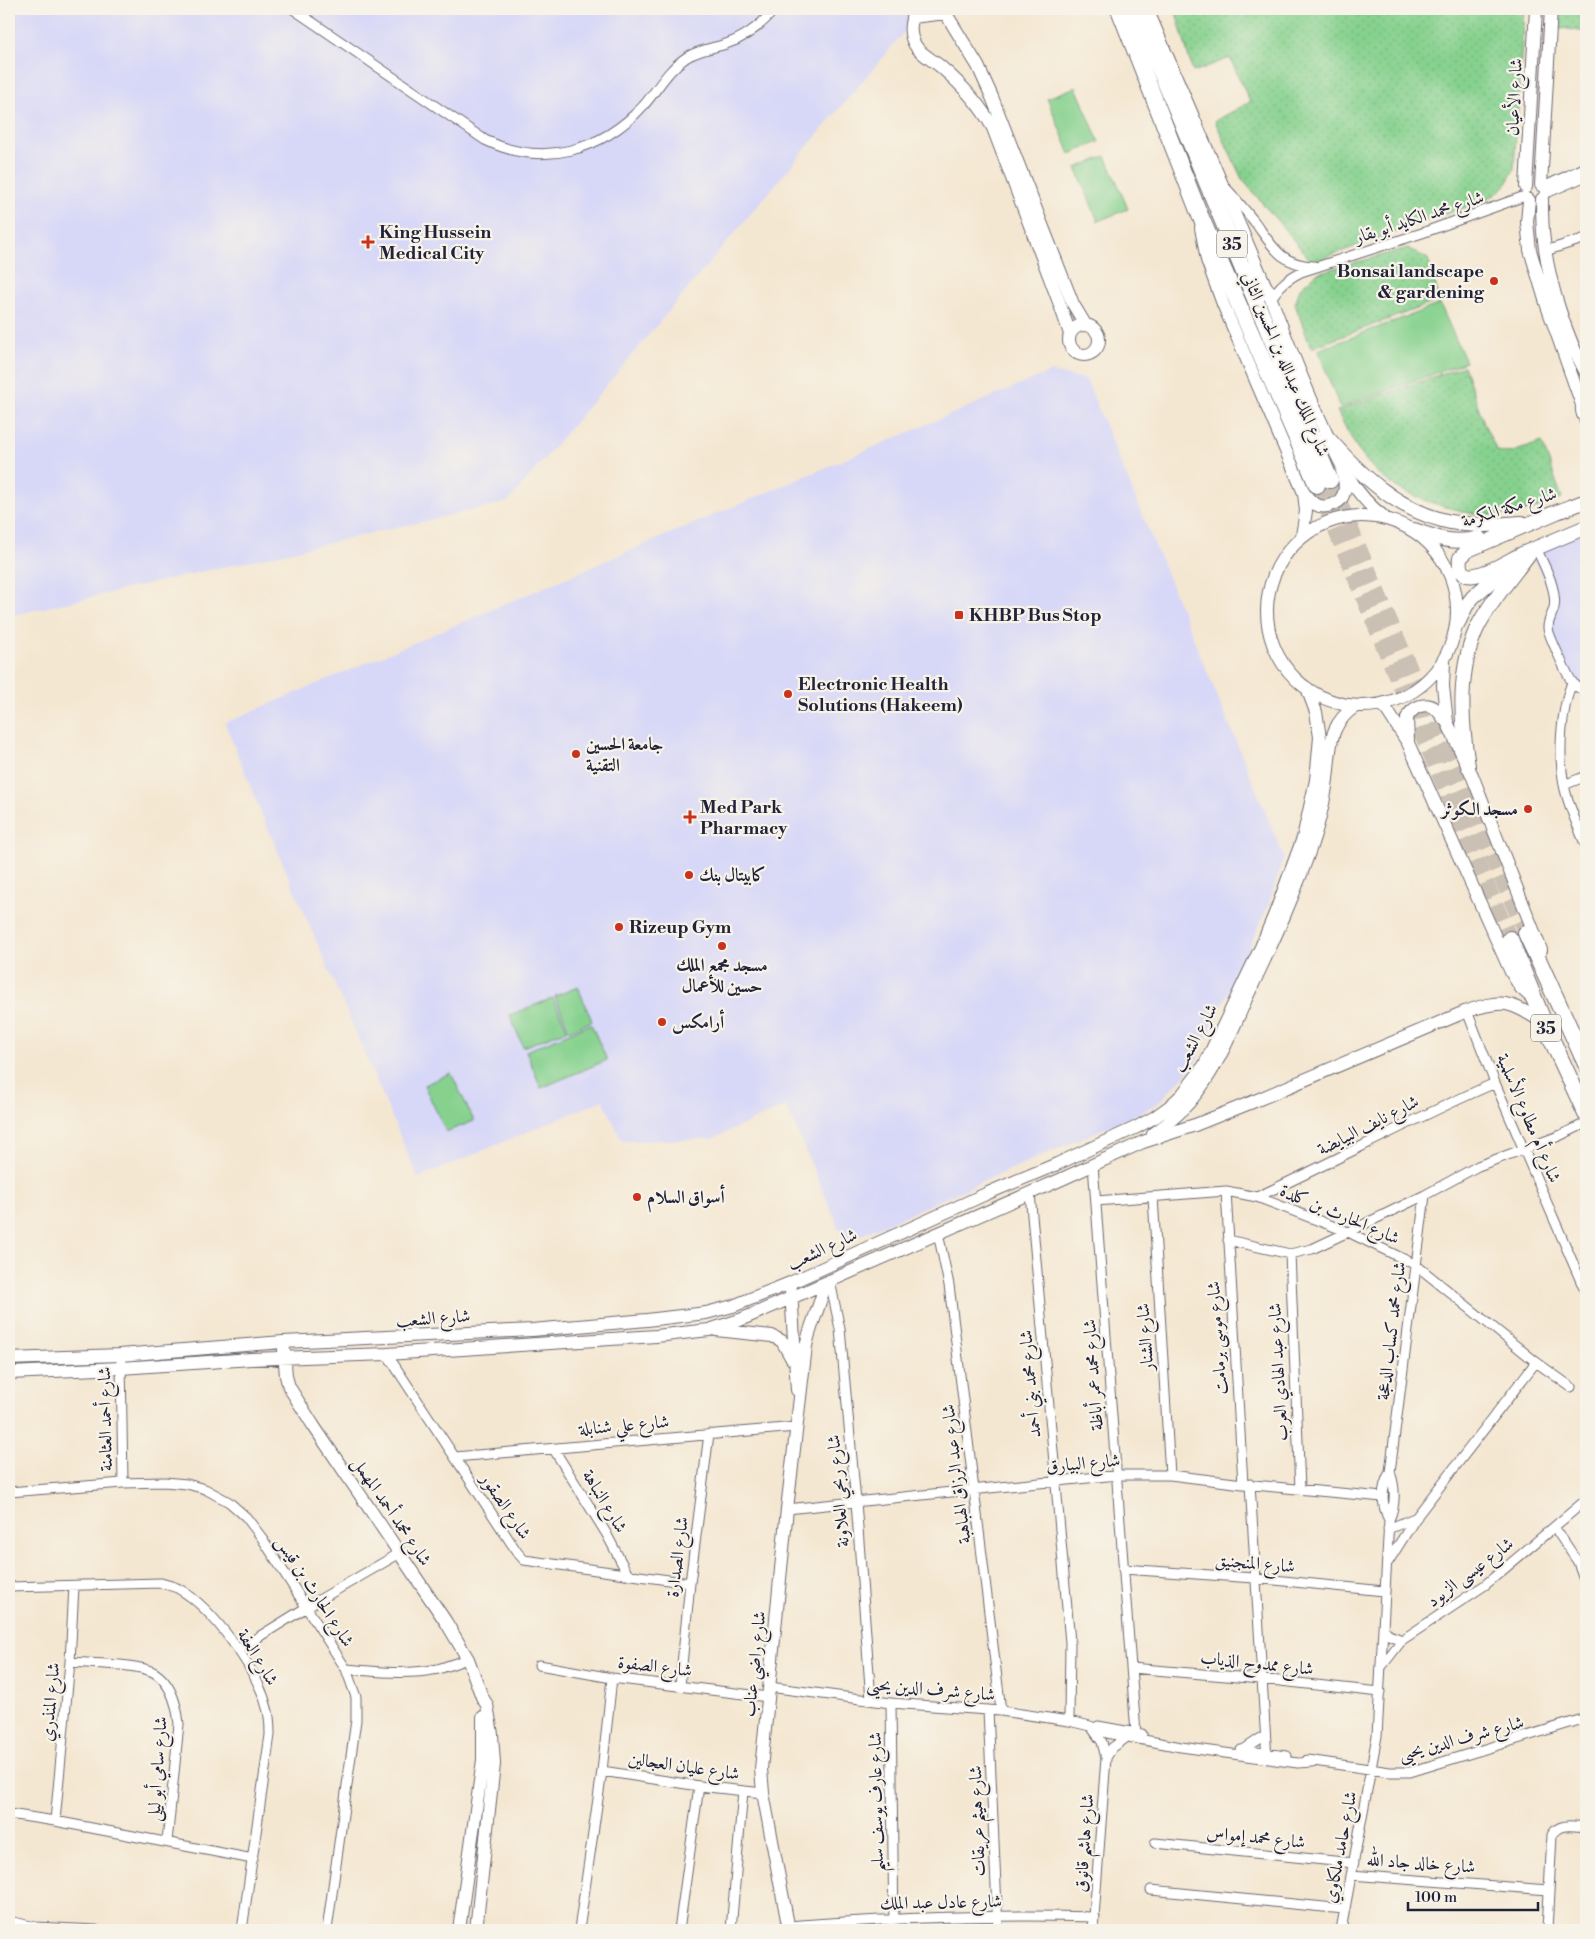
<svg xmlns="http://www.w3.org/2000/svg" width="1595" height="1939" font-family="'Libre Bodoni',Amiri,serif">
<defs>
<pattern id="grass-dots" width="8" height="8" patternUnits="userSpaceOnUse" patternTransform="scale(1.25)"><rect width="8" height="8" fill="#86d18e"/><path d="M2 2h.1M6 6h.1" fill="none" stroke="#73b37b" stroke-width="1.8" stroke-linecap="round"/></pattern>
</defs>
<rect width="100%" height="100%" fill="#f7f3e8"/>
<filter id="ink" filterUnits="userSpaceOnUse"><feTurbulence type="fractalNoise" baseFrequency=".02" numOctaves="2"/><feDisplacementMap in="SourceGraphic" scale="10" xChannelSelector="R" yChannelSelector="G"/><feConvolveMatrix kernelMatrix="1 2 1 2 8 2 1 2 1" color-interpolation-filters="sRGB"/></filter>
<filter id="wash" filterUnits="userSpaceOnUse"><feTurbulence type="fractalNoise" baseFrequency=".0096" numOctaves="4" result="noise"/><feDisplacementMap in="SourceGraphic" scale="20" xChannelSelector="R" yChannelSelector="G"/><feGaussianBlur stdDeviation="1.12" result="paint"/><feColorMatrix in="noise" values="0 0 0 0 0 0 0 0 0 0 0 0 0 0 0 0 0 1.4 0 .05"/><feComposite in="paint" operator="in"/></filter>
<g filter="url(#wash)">
<rect width="100%" height="100%" fill="#f4e7d1"/>
<path fill="#d7d7f8" d="M9,9H919L915,19L508,502L9,616Z
M1050,372L1086,379L1284,857L1268,907L1194,1065L1155,1106L845,1242L786,1106L712,1139L622,1141L603,1100L418,1178L263,817L225,723Z
M1586,527V691L1572,682L1545,625L1551,607L1548,587L1531,553Z"/>
<path fill="url(#grass-dots)" stroke="#547a64" d="M1175,9H1524L1514,169L1506,185L1495,195L1466,207L1312,262L1242,179L1215,121L1250,102L1230,58L1193,72Z
M1558,9H1586V32L1556,27Z
M1408,248L1428,259L1440,300L1311,348L1295,304L1300,288L1317,273Z
M1464,366L1485,426L1497,451L1510,453L1542,442L1562,498C1537,511 1509,516 1481,515C1473,515 1466,512 1458,510C1426,502 1394,492 1371,466C1356,450 1347,430 1337,411Z"/>
<path fill="#86d18e" stroke="#547a64" d="M1076,87L1099,142L1070,154L1047,98Z
M1106,156L1128,209L1098,221L1076,168Z
M1440,304L1466,362L1340,408L1318,350Z
M578,987L592,1021L569,1031L555,996Z
M553,998L567,1030L523,1047L510,1015Z
M591,1024L607,1060L541,1088L526,1051Z
M451,1073L474,1121L446,1132L424,1085Z"/>
</g>
<g filter="url(#ink)">
<g fill="none" stroke-linecap="round" stroke-linejoin="round">
<path stroke="#cac0b3" stroke-width="16" stroke-dasharray="16 8" stroke-linecap="butt" d="M1330,480L1432,721L1526,933
M1317,485L1400,685L1419,727L1510,939"/>
<g stroke="#6c6770" stroke-width="11">
<path id="street" d="M293,9L485,140C543,168 602,151 644,105C658,89 668,69 687,57C699,50 713,48 726,44C745,38 762,24 775,9
M1543,187L1586,167
M1226,188C1236,199 1245,210 1254,221C1272,245 1280,265 1314,266
M1544,194L1586,176
M1545,251L1586,238
M1271,299C1279,286 1287,279 1301,272L1422,233L1525,196
M1536,548C1543,563 1552,579 1554,595C1557,613 1548,615 1548,628C1548,634 1569,679 1573,683C1577,687 1581,690 1586,691
M1572,682C1561,711 1558,754 1564,785C1568,806 1578,826 1586,846
M1564,785L1586,776
M1467,1011L1495,1083L1586,1293
M1093,1165L1136,1733
M1226,1191L1243,1484
M1030,1193L1070,1642L1069,1721
M1153,1197L1170,1475
M1257,1197C1337,1160 1414,1118 1495,1083
M1096,1201L1226,1191L1257,1197L1348,1232L1416,1265L1536,1362L1571,1387
M938,1233L949,1285L1001,1711
M1228,1240L1290,1254L1312,1249L1348,1232L1425,1195L1478,1166L1559,1136L1586,1123
M1290,1254L1300,1489
M830,1281L840,1329L856,1502L871,1700
M387,1354L517,1552L524,1560L690,1583
M121,1362L123,1483
M553,1448L606,1533L627,1573
M455,1457L796,1427
M1250,1484L1267,1759
M9,1492L123,1483L164,1482L187,1484L205,1489L229,1502L246,1517L262,1538L346,1669L356,1697V1720L327,1930
M787,1509L1117,1475H1170L1243,1484L1383,1497
M1389,1520C1381,1504 1381,1488 1390,1472L1425,1195
M1554,1527L1578,1562L1586,1584
M1388,1529L1417,1517
M1388,1562L1417,1516L1536,1362
M1123,1569L1254,1578L1384,1591
M9,1587L161,1583C167,1585 174,1586 179,1589C213,1608 258,1671 267,1708C270,1716 270,1726 270,1735L242,1930
M1384,1629L1389,1635L1402,1640
M239,1649L307,1607L400,1553
M70,1662C90,1664 139,1663 155,1673C172,1684 177,1705 179,1724L167,1842
M539,1665L612,1678L768,1697
M1382,1666L1402,1640L1485,1585L1586,1500
M1131,1668L1261,1679L1380,1692
M346,1669C376,1672 409,1675 438,1669C448,1666 458,1662 468,1659
M680,1685L690,1583L709,1434
M769,1687L891,1703L1001,1711L1069,1721L1090,1726L1107,1733L1181,1747L1298,1763L1312,1762
M891,1703L894,1930
M988,1710L998,1930
M1098,1726L1142,1734
M1092,1728L1102,1742L1106,1758L1093,1930
M1241,1750L1287,1756
M1243,1750L1261,1738
M1106,1758L1112,1748L1127,1737
M1307,1760L1390,1772H1410L1586,1718
M602,1771L699,1786L763,1793
M9,1814L55,1821L253,1859
M55,1821L70,1662L74,1586
M1155,1843L1354,1863
M1351,1875L1549,1890
M1151,1890L1344,1909
M9,1921L40,1928
M788,1926C890,1918 992,1914 1095,1917
M35,1927L96,1930
M579,1930L602,1771L612,1678
M679,1930L699,1786
M731,1930L743,1791
M1341,1930L1377,1736L1389,1520C1396,1504 1396,1489 1390,1472
M1547,1930L1552,1835C1559,1822 1574,1826 1586,1827"/>
</g>
<g stroke="#6c6770" stroke-width="14">
<path id="secondary" d="M916,9C910,21 908,33 915,45C920,54 933,60 941,67C962,85 980,104 993,128L1059,302L1070,334
M943,9L978,66L992,97L1073,304L1085,324
M1147,9L1271,299C1286,338 1301,377 1318,415C1335,452 1350,492 1383,516
M912,17L946,13
M1541,185L1551,9
M1526,187L1536,9
M1542,199C1542,213 1542,227 1544,241C1549,284 1566,336 1586,373
M1529,200L1527,222L1530,250L1546,303L1582,405
M1201,228L1207,260L1223,304L1304,493L1306,511L1302,536
M1069 340a15 15 0 1 1 30 0a15 15 0 1 1-30 0Z
M1586,398C1580,405 1581,413 1586,420
M1304,493C1307,497 1311,502 1315,504C1320,507 1326,507 1331,505C1348,500 1346,484 1342,471
M1267 611a95 95 0 1 1 190 0a95 95 0 1 1-190 0Z
M1444,662L1443,686L1447,722L1472,775L1541,950
M1381,704L1388,712L1408,743L1511,972L1521,988L1532,998
M1408,741L1407,718C1412,707 1425,701 1436,709C1440,713 1443,718 1447,722
M1153,1134C1171,1122 1186,1108 1199,1090C1219,1063 1233,1029 1246,999C1272,944 1298,889 1316,831C1321,814 1325,797 1327,779C1331,748 1327,725 1356,706
M791,1290L797,1390
M716,1330L772,1336L782,1341L792,1359
M284,1350L286,1376L289,1387L313,1425L446,1622L468,1659L482,1697L487,1705L492,1734L494,1764L476,1930
M9,1359L120,1355L283,1342L532,1330L647,1320L706,1313L733,1306L790,1283L988,1193L1057,1164L1137,1127L1155,1117L1169,1107L1182,1095L1204,1066L1261,947L1276,911L1303,838L1316,780L1320,737L1316,712L1307,688
M9,1373L121,1368L251,1359L387,1354L656,1336L709,1330L740,1320L791,1298L1062,1179L1143,1142L1195,1125L1250,1103L1467,1011C1505,998 1510,1002 1544,1023
M459,1930L483,1760V1717
M789,1930L763,1793L761,1769L787,1509L806,1346C810,1325 821,1305 825,1283"/>
</g>
<g stroke="#6c6770" stroke-width="16">
<path id="primary" d="M1328,438C1359,473 1395,508 1442,520C1467,527 1496,525 1522,523
M1549,515L1586,501
M1414,530C1436,538 1455,545 1479,538
M1522,554C1507,561 1455,596 1460,558L1468,550L1557,512
M1458,623L1466,606L1473,597L1522,554L1586,527
M1468,766C1461,721 1457,669 1478,626C1492,599 1513,576 1531,551"/>
</g>
<g stroke="#6c6770" stroke-width="18">
<path id="highway" d="M1119,9L1199,213L1317,485
M1135,9L1330,480
M1251,269L1257,281L1269,293
M1526,933L1586,1064
M1510,939L1544,1023L1586,1114"/>
</g>
<use href="#street" stroke="#fff" stroke-width="9"/>
<use href="#secondary" stroke="#fff" stroke-width="12"/>
<use href="#primary" stroke="#fff" stroke-width="14"/>
<use href="#highway" stroke="#fff" stroke-width="16"/>
</g>
</g>
<g fill="#c8321e" stroke="#f7f3e8" stroke-width="2">
<path d="M365.5 234.5h5v5h5v5h-5v5h-5v-5h-5v-5h5z"/>
<circle cx="1494" cy="281" r="5"/>
<rect x="954" y="610" width="10" height="10" rx="2.5"/>
<circle cx="788" cy="694" r="5"/>
<circle cx="576" cy="754" r="5"/>
<circle cx="1528" cy="809" r="5"/>
<path d="M687.5 809.5h5v5h5v5h-5v5h-5v-5h-5v-5h5z"/>
<circle cx="689" cy="875" r="5"/>
<circle cx="619" cy="927" r="5"/>
<circle cx="722" cy="946" r="5"/>
<circle cx="662" cy="1022" r="5"/>
<circle cx="637" cy="1197" r="5"/>
</g>
<g text-anchor="middle" stroke-width="4.5" stroke-linejoin="round" paint-order="stroke">
<g fill="#f7f3e8" stroke="#62616f" stroke-width="1">
<rect x="1217" y="230.5" width="30" height="27" rx="4"/>
<rect x="1531" y="1014.5" width="30" height="27" rx="4"/>
</g>
<g font-size="16" font-weight="bold" fill="#22223b">
<text x="1232" y="250">35</text>
<text x="1546" y="1034">35</text>
</g>
<g font-size="18" fill="#22223b" stroke="#f7f3e8">
<text transform="translate(1514 97) rotate(-87)" y="6">شارع الأعيان</text>
<text transform="translate(1419 217) rotate(-18)" y="6">شارع محمد الكايد أبو بقار</text>
<text transform="translate(1286 364) rotate(67)" y="6">شارع الملك عبدالله بن الحسين الثاني</text>
<text transform="translate(1509 507) rotate(-17)" y="6">شارع مكة المكرمة</text>
<text transform="translate(1195 1038) rotate(-62)" y="6">شارع الشعب</text>
<text transform="translate(1529 1118) rotate(67)" y="6">شارع أم مطاوع الأسلمية</text>
<text transform="translate(1368 1125) rotate(-27)" y="6">شارع نايف البيايضة</text>
<text transform="translate(1340 1214) rotate(23)" y="6">شارع الحارث بن كلدة</text>
<text transform="translate(822 1249) rotate(-25)" y="6">شارع الشعب</text>
<text transform="translate(433 1318) rotate(-4)" y="6">شارع الشعب</text>
<text transform="translate(1391 1331) rotate(-83)" y="6">شارع محمد كساب الدعجة</text>
<text transform="translate(1145 1337) rotate(-94)" y="6">شارع الشنار</text>
<text transform="translate(1217 1338) rotate(-94)" y="6">شارع موسى برمامت</text>
<text transform="translate(1278 1372) rotate(-93)" y="6">شارع عبد الهادي العرب</text>
<text transform="translate(1093 1375) rotate(-94)" y="6">شارع محمد عمر أباظة</text>
<text transform="translate(1030 1384) rotate(-95)" y="6">شارع محمد بني أحمد</text>
<text transform="translate(105 1419) rotate(-91)" y="6">شارع أحمد العثامنة</text>
<text transform="translate(624 1425) rotate(-5)" y="6">شارع علي شنابلة</text>
<text transform="translate(1083 1463) rotate(-5)" y="6">شارع البيارق</text>
<text transform="translate(956 1474) rotate(-97)" y="6">شارع عبد الرزاق الهباهبة</text>
<text transform="translate(838 1491) rotate(-95)" y="6">شارع ربحي العلاونة</text>
<text transform="translate(605 1501) rotate(59)" y="6">شارع النباهة</text>
<text transform="translate(506 1506) rotate(56)" y="6">شارع الصقور</text>
<text transform="translate(392 1511) rotate(56)" y="6">شارع محمد أحمد المهمل</text>
<text transform="translate(677 1557) rotate(-83)" y="6">شارع الصدارة</text>
<text transform="translate(1255 1563) rotate(5)" y="6">شارع المنجنيق</text>
<text transform="translate(1470 1572) rotate(-37)" y="6">شارع عيسى الزيود</text>
<text transform="translate(315 1591) rotate(57)" y="6">شارع الحارث بن قيس</text>
<text transform="translate(258 1657) rotate(59)" y="6">شارع العفة</text>
<text transform="translate(1257 1663) rotate(6)" y="6">شارع ممدوح الذياب</text>
<text transform="translate(754 1664) rotate(-84)" y="6">شارع راضي عناب</text>
<text transform="translate(655 1666) rotate(7)" y="6">شارع الصفوة</text>
<text transform="translate(931 1689) rotate(5)" y="6">شارع شرف الدين يحيى</text>
<text transform="translate(50 1702) rotate(-85)" y="6">شارع المنذري</text>
<text transform="translate(1461 1738) rotate(-15)" y="6">شارع شرف الدين يحيى</text>
<text transform="translate(684 1766) rotate(8)" y="6">شارع عليان العجالين</text>
<text transform="translate(157 1769) rotate(-86)" y="6">شارع سامي أبو ليلى</text>
<text transform="translate(876 1802) rotate(-91)" y="6">شارع عارف يوسف سليم</text>
<text transform="translate(977 1821) rotate(-92)" y="6">شارع هيثم عريقات</text>
<text transform="translate(1256 1837) rotate(6)" y="6">شارع محمد إمواس</text>
<text transform="translate(1084 1843) rotate(-86)" y="6">شارع هاشم قانوق</text>
<text transform="translate(1340 1847) rotate(-79)" y="6">شارع حامد ملكاوي</text>
<text transform="translate(1421 1863) rotate(4)" y="6">شارع خالد جاد الله</text>
<text transform="translate(941 1902) rotate(-1)" y="6">شارع عادل عبد الملك</text>
</g>
<g font-size="18" font-weight="bold" fill="#22223b" stroke="#f7f3e8" text-anchor="start">
<text x="379" y="238">King Hussein<tspan x="379" dy="21">Medical City</tspan></text>
<text x="1484" y="277" text-anchor="end">Bonsai landscape<tspan x="1484" dy="21">&amp; gardening</tspan></text>
<text x="969" y="621">KHBP Bus Stop</text>
<text x="798" y="690">Electronic Health<tspan x="798" dy="21">Solutions (Hakeem)</tspan></text>
<text x="586" y="750">جامعة الحسين<tspan x="586" dy="21">التقنية</tspan></text>
<text x="700" y="813">Med Park<tspan x="700" dy="21">Pharmacy</tspan></text>
<text x="1518" y="815" text-anchor="end">مسجد الكوثر</text>
<text x="699" y="881">كابيتال بنك</text>
<text x="629" y="933">Rizeup Gym</text>
<text x="722" y="971" text-anchor="middle">مسجد مجمع الملك<tspan x="722" dy="21">حسين للأعمال</tspan></text>
<text x="672" y="1028">أرامكس</text>
<text x="647" y="1203">أسواق السلام</text>
</g>
</g>
<rect width="1595" height="1939" fill="none" stroke="#f7f3e8" stroke-width="30"/>
<path d="M1408 1902v8h130v-8" fill="none" stroke="#22223b" stroke-width="2.5"/>
<text x="1415" y="1902" font-size="15" fill="#22223b" stroke="#f7f3e8" stroke-width="4" paint-order="stroke">100 m</text>
</svg>
